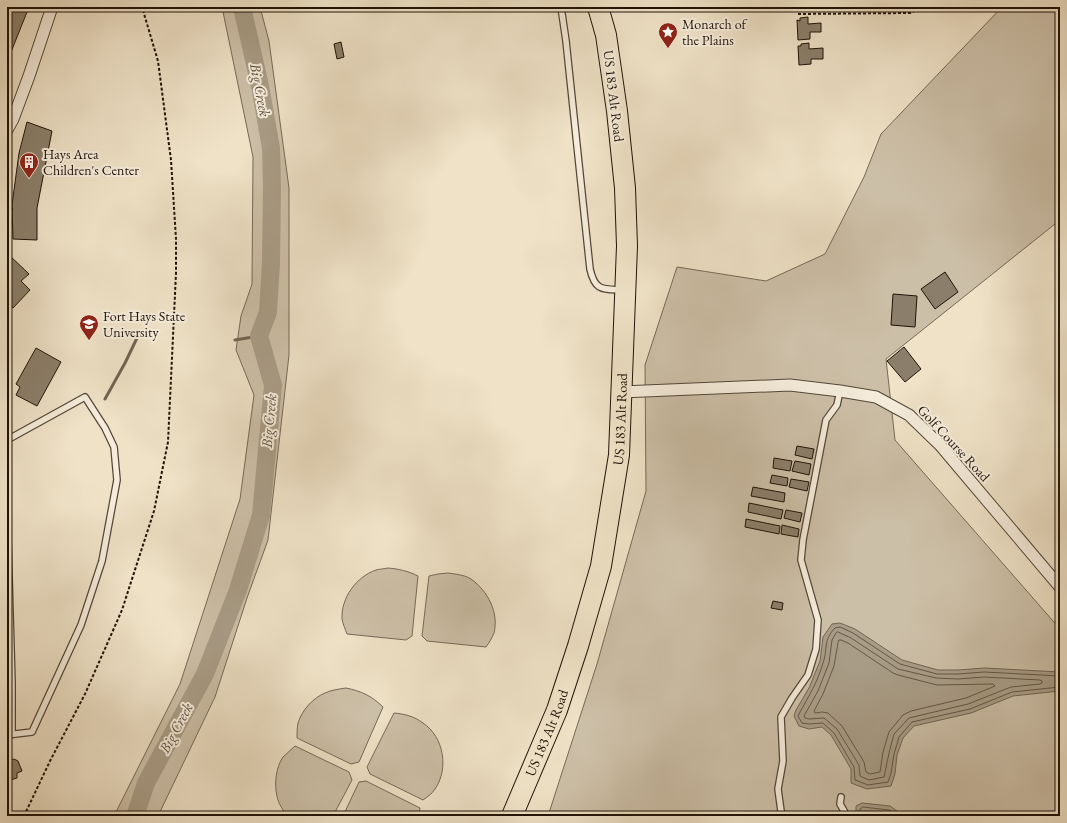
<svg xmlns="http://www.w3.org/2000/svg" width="1067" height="823" font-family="'EB Garamond',serif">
<rect width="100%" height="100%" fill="#efe2c7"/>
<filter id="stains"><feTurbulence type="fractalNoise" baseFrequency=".005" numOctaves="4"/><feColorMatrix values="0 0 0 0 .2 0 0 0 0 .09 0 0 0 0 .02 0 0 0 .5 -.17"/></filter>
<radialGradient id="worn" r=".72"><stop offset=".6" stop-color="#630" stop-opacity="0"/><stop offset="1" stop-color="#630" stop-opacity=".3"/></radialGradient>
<path fill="#ccbfa7" stroke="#766958" d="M222,7H260L269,41L289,188V355L268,540L247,598L215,697L158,816H114L180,684L240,499L254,395L236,350L241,316L252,284L253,157Z
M1002,7H1060V220L886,359L895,440L1060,629V816H548L597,664L646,491L645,365L677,267L766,281L825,254L864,177L881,134Z
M388,568C399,569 408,571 418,576L412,636L406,640L347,634C345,629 343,624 342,619C341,598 356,577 376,570C379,569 384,569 388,568Z
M448,573C455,574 465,575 471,579C488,591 499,613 494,633C492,638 489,643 486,647L427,641L422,636L429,576L438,574Z
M346,688C361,691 372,696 383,707L359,762L351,764L297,738C297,733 297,728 298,723C302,710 313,698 325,693C331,690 339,689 346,688Z
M394,713C404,714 414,716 423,723C444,737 449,769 435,789C432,794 427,797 423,800L370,774L367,767Z
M295,746L349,772L352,780L333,816H287C283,810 278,803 277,796C274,784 276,767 283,757C287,753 291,750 295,746Z
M366,781L420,808L419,816H343L359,782Z"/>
<path fill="#a89c86" stroke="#716554" d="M840,623L855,629L902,660L938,670H958L984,668L1060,672V691L1013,696L971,713L914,726L903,738L897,755L895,774L891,786L867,789L851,783V769L831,735L822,727L809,729L799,726L794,716L796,710L809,688L820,661L823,637L832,624Z
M862,803L890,806L904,816H856V806Z"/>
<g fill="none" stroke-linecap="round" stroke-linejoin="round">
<path stroke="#645847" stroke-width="1" d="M838,632L851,638L898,669L936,678L958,679L984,677L1040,680L1042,681V683L1040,684L1011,687L968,704L909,718L894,734L889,753L884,777L869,780L860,776L859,765L837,729L824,718L809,719L805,718L804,716L818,691L829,663L832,640L836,633Z
M839,640H841L848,643L893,673L898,675L937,685L993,684L995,686L966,698L911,711L903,715L889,732L883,752L880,772L870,774L866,772L864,762L842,726L828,713L822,712L815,713L814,711L823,694L834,666L838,643Z
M1060,676L984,672L958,674H937L900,664L853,633L840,627L835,628C823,640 828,649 823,663C818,681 809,696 800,712L798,716L802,723L809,724L823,723L834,733L854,767L855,780L868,785L888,782L891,773L894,754L899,737L912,722L970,709L1012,692L1060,687
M860,816V809L863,807L889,810L898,816"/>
<path stroke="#716554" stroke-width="3" d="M235,340L259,336
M105,399L125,363L137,338"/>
<path stroke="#a89c86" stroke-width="18" d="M135,816L146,783L205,674L238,590L261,515L273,385L259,336L268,312L271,263L272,187L271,148L260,86L242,7"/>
</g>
<path fill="#8b7f6b" stroke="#1f1308" d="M7,7H29L7,62Z
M808,17V24L821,23V32H810V39L798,40L797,20L800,21V18Z
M341,42L344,57L337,59L334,44Z
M809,43V49L823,48V59H811V64L799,65L798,46H801V44Z
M27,122L52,131L37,208V240L13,239L12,205L19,153Z
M7,253L29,274L21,281L30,290L13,308L7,302Z
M945,272L958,292L935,309L921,289Z
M893,294L917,296L915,327L891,325Z
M904,347L921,369L905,382L887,361Z
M36,348L61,362L37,406L16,395L20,387L16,384Z
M797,446L814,449L812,459L795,455Z
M774,458L792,461L790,471L773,468Z
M795,461L811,464L809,475L792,471Z
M772,475L788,478L787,486L770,483Z
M791,479L809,482L807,491L789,487Z
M753,487L785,493L784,502L751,496Z
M749,503L783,510L781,519L748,512Z
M786,510L802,513L800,522L784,518Z
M746,519L780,526L779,534L745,527Z
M782,525L799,529L798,537L781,534Z
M773,601L783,603L782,610L771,608Z
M14,759L18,761L22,771L17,773V778L7,781V761Z"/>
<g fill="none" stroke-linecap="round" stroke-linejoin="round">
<g stroke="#534738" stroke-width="8">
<path id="lane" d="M561,7L566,41L590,269C595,291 602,289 622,290
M7,440L85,397L105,428L114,447L117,480L102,561L81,625L32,732L7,735
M7,508L12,683V734
M841,797L840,804L847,816
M783,816L781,811L778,789L783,761L781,717L792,698L808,675L816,649L818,620L801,560L803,540L826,420L837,405L840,391"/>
</g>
<g stroke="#534738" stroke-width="13">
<path id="street" d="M7,130L13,119L29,76L52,7
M621,392L790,385L840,391L876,397L909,415L940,445L1060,587"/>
</g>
<g stroke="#1f1308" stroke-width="22">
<g id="highway">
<path id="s1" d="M512,816L557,710L578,646L601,566L619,455L627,246L625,188L617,111L606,35L598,7"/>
</g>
</g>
<path stroke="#1f1308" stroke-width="2" stroke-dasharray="3 2" stroke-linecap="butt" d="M798,14L910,13L924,7
M7,209H13
M24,816L50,761L85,694L122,610L154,511L168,442L176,273V239L171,160L158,61L142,7"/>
<use href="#lane" stroke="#f5ecdb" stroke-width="5.5"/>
<use href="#street" stroke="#f5ecdb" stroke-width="11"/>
<use href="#highway" stroke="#efe2c7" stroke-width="20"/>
</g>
<defs>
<g id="sight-pin" transform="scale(1)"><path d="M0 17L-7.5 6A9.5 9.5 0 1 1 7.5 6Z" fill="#8f2418" stroke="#f5ecdb"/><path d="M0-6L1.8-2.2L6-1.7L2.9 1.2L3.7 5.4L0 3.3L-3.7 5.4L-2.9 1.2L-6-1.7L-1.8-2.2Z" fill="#fff"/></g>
<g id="building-pin" transform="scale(1)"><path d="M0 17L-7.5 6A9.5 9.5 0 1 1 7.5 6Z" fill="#8f2418" stroke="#f5ecdb"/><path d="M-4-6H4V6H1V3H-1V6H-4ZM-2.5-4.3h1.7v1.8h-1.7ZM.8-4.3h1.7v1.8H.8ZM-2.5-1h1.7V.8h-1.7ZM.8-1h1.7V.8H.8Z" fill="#fff"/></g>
<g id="university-pin" transform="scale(1)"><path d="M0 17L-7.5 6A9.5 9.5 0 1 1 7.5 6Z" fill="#8f2418" stroke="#f5ecdb"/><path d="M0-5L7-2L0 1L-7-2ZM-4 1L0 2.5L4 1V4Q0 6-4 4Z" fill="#fff"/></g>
</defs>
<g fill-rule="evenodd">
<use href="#sight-pin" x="668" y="32"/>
<use href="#building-pin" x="29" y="162"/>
<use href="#university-pin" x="89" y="324"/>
</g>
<g text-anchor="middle" stroke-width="4" stroke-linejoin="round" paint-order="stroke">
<g font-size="14" fill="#1f1308" stroke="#f5ecdb" text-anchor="start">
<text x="682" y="29">Monarch of<tspan x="682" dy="16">the Plains</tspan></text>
<text x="43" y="159">Hays Area<tspan x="43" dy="16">Children's Center</tspan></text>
<text x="103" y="321">Fort Hays State<tspan x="103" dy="16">University</tspan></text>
</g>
<g font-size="14" fill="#1f1308" stroke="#f5ecdb">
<text transform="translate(614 96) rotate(83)" y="5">US 183 Alt Road</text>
<text dy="5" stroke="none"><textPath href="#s1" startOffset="414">US 183 Alt Road</textPath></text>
<text transform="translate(954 443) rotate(47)" y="5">Golf Course Road</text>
<text dy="5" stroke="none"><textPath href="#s1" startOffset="90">US 183 Alt Road</textPath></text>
</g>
<g font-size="15" font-style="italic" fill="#5d5141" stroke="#f5ecdb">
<text transform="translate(260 90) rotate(79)" y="5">Big Creek</text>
<text transform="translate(269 421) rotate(-85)" y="5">Big Creek</text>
<text transform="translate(176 728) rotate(-62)" y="5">Big Creek</text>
</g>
</g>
<rect width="1067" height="823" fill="none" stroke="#efe2c7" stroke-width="24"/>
<rect x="8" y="8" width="1051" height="807" fill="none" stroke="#1f1308" stroke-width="2"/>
<rect x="12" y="12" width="1043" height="799" fill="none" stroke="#1f1308"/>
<rect width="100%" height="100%" filter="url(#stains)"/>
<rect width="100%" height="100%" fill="url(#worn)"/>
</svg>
